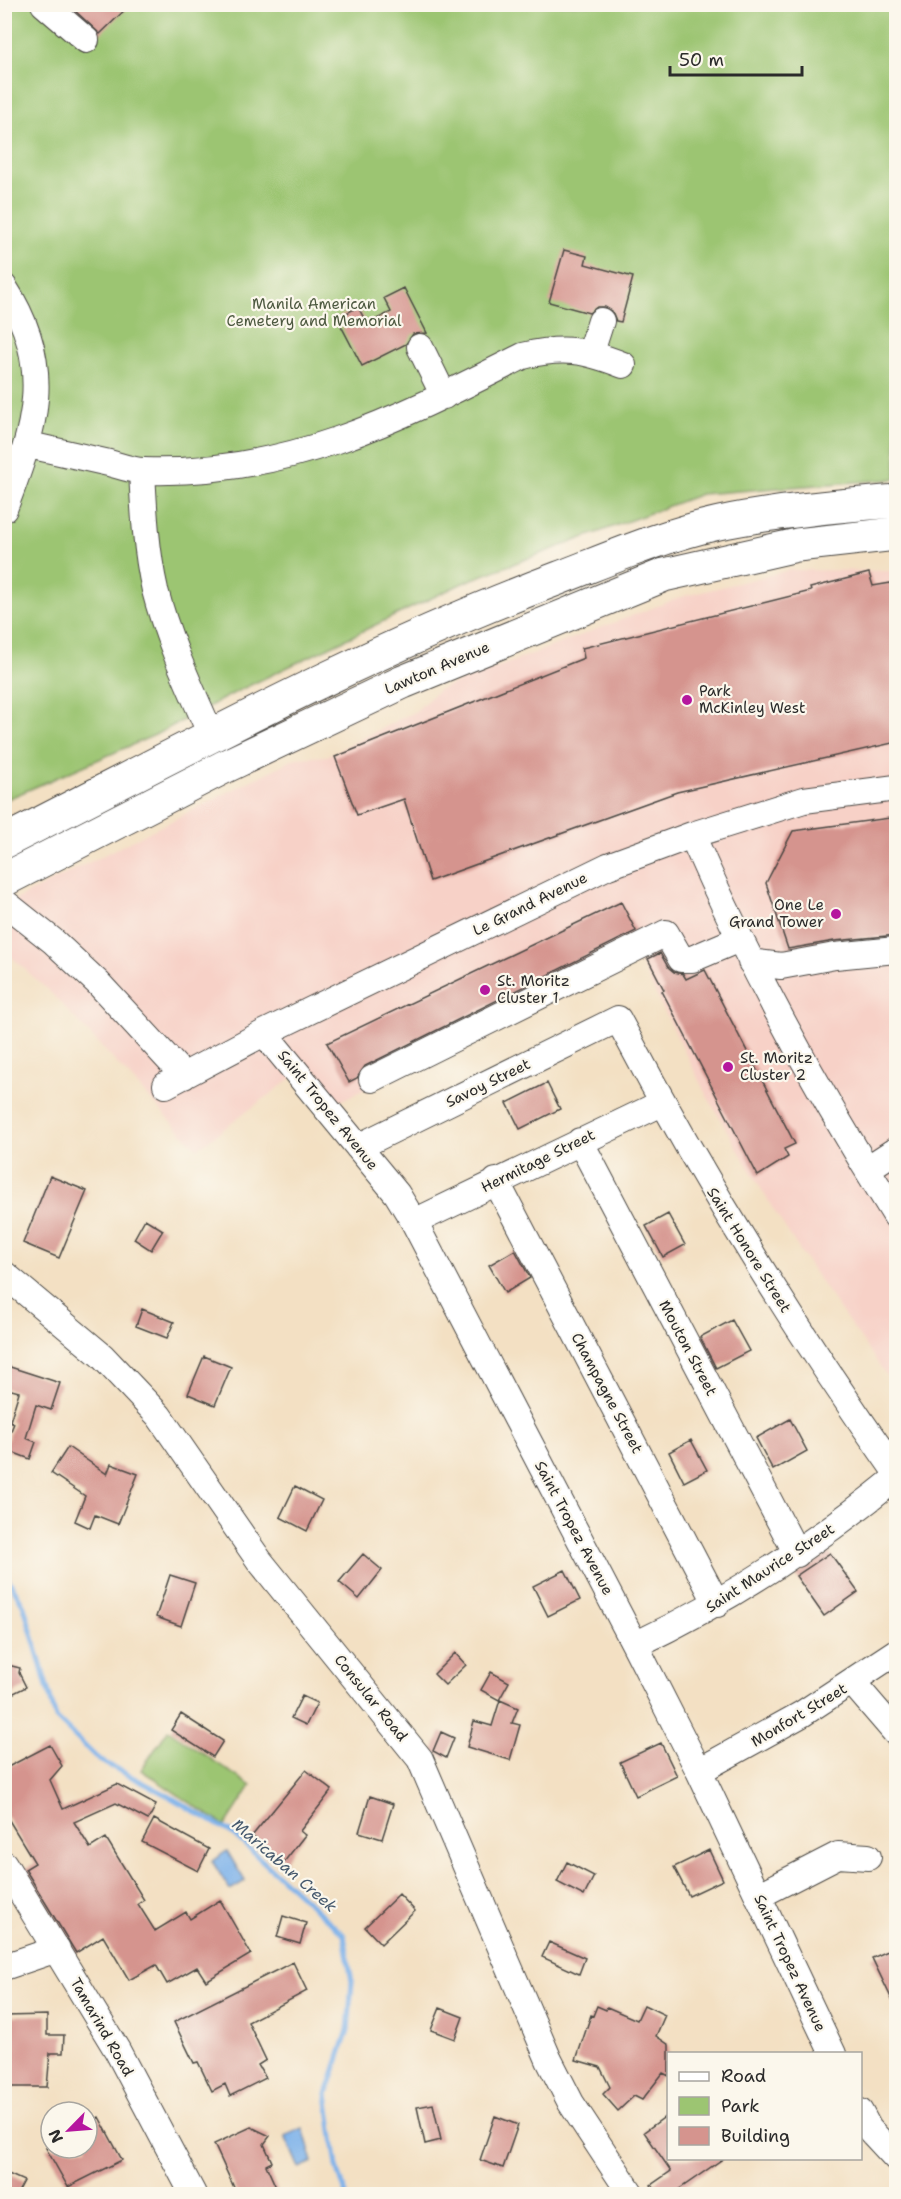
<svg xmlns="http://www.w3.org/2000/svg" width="901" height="2199" font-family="'Shantell Sans',sans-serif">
<rect width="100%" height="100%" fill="#fbf7ec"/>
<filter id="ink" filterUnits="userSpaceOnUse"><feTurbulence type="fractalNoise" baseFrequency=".0167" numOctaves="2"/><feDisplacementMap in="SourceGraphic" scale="12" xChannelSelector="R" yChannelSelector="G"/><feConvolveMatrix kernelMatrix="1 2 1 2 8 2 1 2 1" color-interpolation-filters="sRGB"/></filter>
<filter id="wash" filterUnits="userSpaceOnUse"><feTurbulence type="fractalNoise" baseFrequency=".008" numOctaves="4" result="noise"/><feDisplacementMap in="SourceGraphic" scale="24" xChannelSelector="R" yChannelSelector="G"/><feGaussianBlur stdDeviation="1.35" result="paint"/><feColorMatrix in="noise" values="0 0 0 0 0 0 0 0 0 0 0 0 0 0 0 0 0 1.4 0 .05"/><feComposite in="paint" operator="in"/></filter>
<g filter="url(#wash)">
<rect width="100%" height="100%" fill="#f3e0c3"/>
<path fill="#f7d1c7" d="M790,570L896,571V1389L815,1274L773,1209L707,1096L637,957L334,1104L305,1068L197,1149L51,993L5,951V905L296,758L327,756L416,711L438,690L681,597Z"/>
<path fill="#9cc572" stroke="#64784e" stroke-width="1.5" d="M5,5H896V479L701,494L467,581L238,691L155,735L5,800Z
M168,1730L251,1786L225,1826L141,1770Z"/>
<path fill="#7bb1ea" stroke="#536e8a" stroke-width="1.5" d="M227,1851L245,1881L230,1890L212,1861Z
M303,2128L313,2162L299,2168L285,2136Z"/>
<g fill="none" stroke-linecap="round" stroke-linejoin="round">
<path stroke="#7bb1ea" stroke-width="5" d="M4,1572L24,1606L56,1718L99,1760L165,1794L232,1833L344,1935L352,1982L348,2030L327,2094L337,2167L346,2194"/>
</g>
<g id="blocks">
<path fill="#d5948e" d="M73,4H131L100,34L71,7Z
M564,250L587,256L585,264L633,277L621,322L616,321L612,311L605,307H597L589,313L549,302Z
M404,288L427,333L413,334L406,344L362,366L337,318L358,307L367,324L391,312L384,298Z
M869,573L873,586L897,582V742L677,792L430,881L404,799L357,815L335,757L584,658L582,648L811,591L810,588Z
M897,817V935L834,941L788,949L766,883L793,831Z
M621,902L636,931L365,1066L357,1078L349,1082L327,1043Z
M660,953L668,967L674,972L683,974L686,979L705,970L795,1144L784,1149L788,1157L758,1176L662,991L664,990L648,959Z
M547,1083L560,1109L520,1129L507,1103Z
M50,1176L87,1191L59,1258L23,1243Z
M668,1214L685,1245L663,1257L646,1226Z
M145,1219L163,1230L151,1250L134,1239Z
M515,1250L530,1278L505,1293L489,1265Z
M142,1309L174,1322L167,1338L136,1326Z
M732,1320L749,1351L716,1368L700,1337Z
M204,1356L231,1367L215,1405L188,1394Z
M4,1365L60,1383L51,1410L36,1405L26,1438L36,1442L30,1459L4,1449L14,1423L10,1421L19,1392L4,1388Z
M790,1419L807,1451L773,1470L756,1438Z
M691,1440L707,1470L684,1482L669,1452Z
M68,1447L107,1474L111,1464L138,1474L118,1524L95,1515L90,1528L75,1521L85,1496L51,1473Z
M295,1486L322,1500L307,1531L280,1517Z
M830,1553L858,1592L824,1616L796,1576Z
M363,1554L382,1570L359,1599L339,1582Z
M565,1570L580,1600L548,1616L533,1586Z
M170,1575L195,1583L181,1626L156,1617Z
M455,1653L466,1665L445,1685L434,1674Z
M4,1664L20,1668L19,1673L26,1687L4,1698Z
M491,1672L509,1682L499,1700L481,1690Z
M302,1696L317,1703L306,1725L291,1718Z
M500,1700L518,1708L512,1723L520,1725L510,1760L467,1747L474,1721L492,1726Z
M181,1714L223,1741L213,1757L171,1730Z
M441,1732L454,1738L446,1758L433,1751Z
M661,1743L677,1776L636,1796L620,1762Z
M50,1745L62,1766L50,1780L63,1809L117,1784L156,1805L148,1820L116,1803L74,1822L90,1848L106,1838L144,1900L138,1904L155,1931L186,1912L190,1919L220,1900L251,1954L206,1981L197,1967L167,1984L156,1965L129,1980L103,1936L76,1953L25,1869L35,1863L4,1812V1769Z
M306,1770L332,1790L300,1831L305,1835L284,1862L252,1836Z
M370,1796L393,1804L382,1839L359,1832Z
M154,1819L209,1849L198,1871L142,1842Z
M709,1850L723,1880L689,1896L674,1867Z
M567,1862L594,1876L584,1896L557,1882Z
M399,1894L415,1911L381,1944L365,1927Z
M283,1916L306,1923L300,1944L277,1937Z
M549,1942L585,1958L579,1974L542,1957Z
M897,1947V2010L872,1958Z
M293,1962L307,1991L248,2022L266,2060L258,2065L266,2078L230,2096L225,2084L212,2091L198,2062L194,2063L174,2022Z
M644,2005L665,2015L656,2036L669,2045V2076L663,2073L642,2100L634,2096L618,2111L603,2094L610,2087L600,2067L576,2060L591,2015L593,2016L597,2006L606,2010L607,2007L637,2020Z
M440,2008L463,2017L455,2039L431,2030Z
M47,2015V2035H64L63,2053H50L47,2087H4V2016Z
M433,2104L441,2140L425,2144L417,2107Z
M669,2114V2158H724L672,2194H657L651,2185L671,2171L644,2132Z
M495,2116L518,2125L503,2168L480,2160Z
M99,2117L122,2160L68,2187L46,2148H87V2124Z
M251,2127L270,2136L264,2144L272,2162L266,2165L279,2194H237L214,2144Z
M4,2172L24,2181L17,2194H4Z"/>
</g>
</g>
<g filter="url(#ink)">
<use href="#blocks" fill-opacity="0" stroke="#494642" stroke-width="1.5"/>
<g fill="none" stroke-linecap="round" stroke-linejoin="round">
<g stroke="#494642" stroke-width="28">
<path id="minor" d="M44,4L86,40
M4,287C56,367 35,428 4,509
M420,347L444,396
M591,352L601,321
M29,445C56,451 82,457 109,463C120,466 133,471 144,471C288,476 400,418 523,356C564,346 585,350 623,365
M142,471C144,511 146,551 155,590C168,641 191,689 212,737
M692,835C750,968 819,1094 896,1216
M4,902L53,941L99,984L184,1076
M751,962L781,966L835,956L896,950
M264,1033L397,1194L414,1222L635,1645L699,1771L833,2054
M372,1079L666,933L681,959H692L739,939
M166,1085L264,1033L608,866L692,835L804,800L896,788
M580,1141L797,1554
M358,1147L618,1019C701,1177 793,1326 896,1472
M867,1169L896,1150
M496,1181L717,1604
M414,1222L662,1103
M4,1274L102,1356L159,1416L259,1560L420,1759L549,2060L571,2103L631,2194
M635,1645C730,1600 815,1544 896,1478
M853,1683L896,1733
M699,1771L802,1714L896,1652
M4,1864L117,2050L193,2194
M758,1896L838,1855L868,1857
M4,1967L57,1949
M860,2112L869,2129L896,2158"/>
</g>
<g stroke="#494642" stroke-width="35">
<path id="major" d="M4,842C187,749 367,650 559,578C611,558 664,535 719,523C777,511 837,506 896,501
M4,880L224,767L403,682L664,575L797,545L896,534"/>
</g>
<use href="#minor" stroke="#fff" stroke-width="26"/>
<use href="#major" stroke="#fff" stroke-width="33"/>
</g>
</g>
<g fill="#b5179e" stroke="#fbf7ec" stroke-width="2">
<circle cx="687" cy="700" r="6"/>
<circle cx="836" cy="914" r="6"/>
<circle cx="485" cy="990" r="6"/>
<circle cx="728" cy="1067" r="6"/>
</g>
<g text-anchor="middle" stroke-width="4.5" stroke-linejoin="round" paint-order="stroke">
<g font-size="15" fill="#4d5940" stroke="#fbf7ec">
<text x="314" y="309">Manila American<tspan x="314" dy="17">Cemetery and Memorial</tspan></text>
</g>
<g font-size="15" fill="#2b2b2b" stroke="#fbf7ec">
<text transform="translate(437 668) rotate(-23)" y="5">Lawton Avenue</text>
<text transform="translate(530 904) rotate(-26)" y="5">Le Grand Avenue</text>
<text transform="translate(488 1083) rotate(-26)" y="5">Savoy Street</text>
<text transform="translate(328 1110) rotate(51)" y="5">Saint Tropez Avenue</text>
<text transform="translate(538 1161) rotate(-26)" y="5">Hermitage Street</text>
<text transform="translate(749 1250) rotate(58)" y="5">Saint Honore Street</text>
<text transform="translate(688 1348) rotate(62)" y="5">Mouton Street</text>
<text transform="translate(607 1393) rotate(62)" y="5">Champagne Street</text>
<text transform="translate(574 1528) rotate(62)" y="5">Saint Tropez Avenue</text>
<text transform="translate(770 1568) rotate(-33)" y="5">Saint Maurice Street</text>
<text transform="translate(371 1698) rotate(51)" y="5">Consular Road</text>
<text transform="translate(799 1715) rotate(-31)" y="5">Monfort Street</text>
<text transform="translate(790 1963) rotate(65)" y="5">Saint Tropez Avenue</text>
<text transform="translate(102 2027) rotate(60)" y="5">Tamarind Road</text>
</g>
<g font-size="15" fill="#2b2b2b" stroke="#fbf7ec" text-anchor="start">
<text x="699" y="696">Park<tspan x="699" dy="17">McKinley West</tspan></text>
<text x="824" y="910" text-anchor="end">One Le<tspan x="824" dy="17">Grand Tower</tspan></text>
<text x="497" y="986">St. Moritz<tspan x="497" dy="17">Cluster 1</tspan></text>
<text x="740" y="1063">St. Moritz<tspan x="740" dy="17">Cluster 2</tspan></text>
</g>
<g font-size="16" font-style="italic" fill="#475a6e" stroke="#fbf7ec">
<text transform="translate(285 1865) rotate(41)" y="6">Maricaban Creek</text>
</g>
</g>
<rect width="901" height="2199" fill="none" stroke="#fbf7ec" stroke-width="24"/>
<rect x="667" y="2052" width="195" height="108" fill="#fbf7ec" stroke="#a8a59f" stroke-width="1.5"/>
<rect x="679" y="2072" width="30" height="9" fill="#ffffff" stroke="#a8a59f" stroke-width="1.5"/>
<text x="721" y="2082" font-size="18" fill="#2b2b2b">Road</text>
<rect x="679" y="2097" width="30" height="18" fill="#9cc572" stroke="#a8a59f" stroke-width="1.5"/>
<text x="721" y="2112" font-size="18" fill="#2b2b2b">Park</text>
<rect x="679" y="2127" width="30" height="18" fill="#d5948e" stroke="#a8a59f" stroke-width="1.5"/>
<text x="721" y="2142" font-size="18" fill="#2b2b2b">Building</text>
<g transform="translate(69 2130) rotate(245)"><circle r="28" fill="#fbf7ec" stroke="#a8a59f" stroke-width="1.5"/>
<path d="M0-4.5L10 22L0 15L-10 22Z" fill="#b5179e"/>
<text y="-9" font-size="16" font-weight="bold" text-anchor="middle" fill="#2b2b2b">N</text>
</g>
<path d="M670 66v9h132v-9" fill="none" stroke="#2b2b2b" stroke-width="3"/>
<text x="679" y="66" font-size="18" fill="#2b2b2b" stroke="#fbf7ec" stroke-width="4.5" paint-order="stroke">50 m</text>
</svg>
